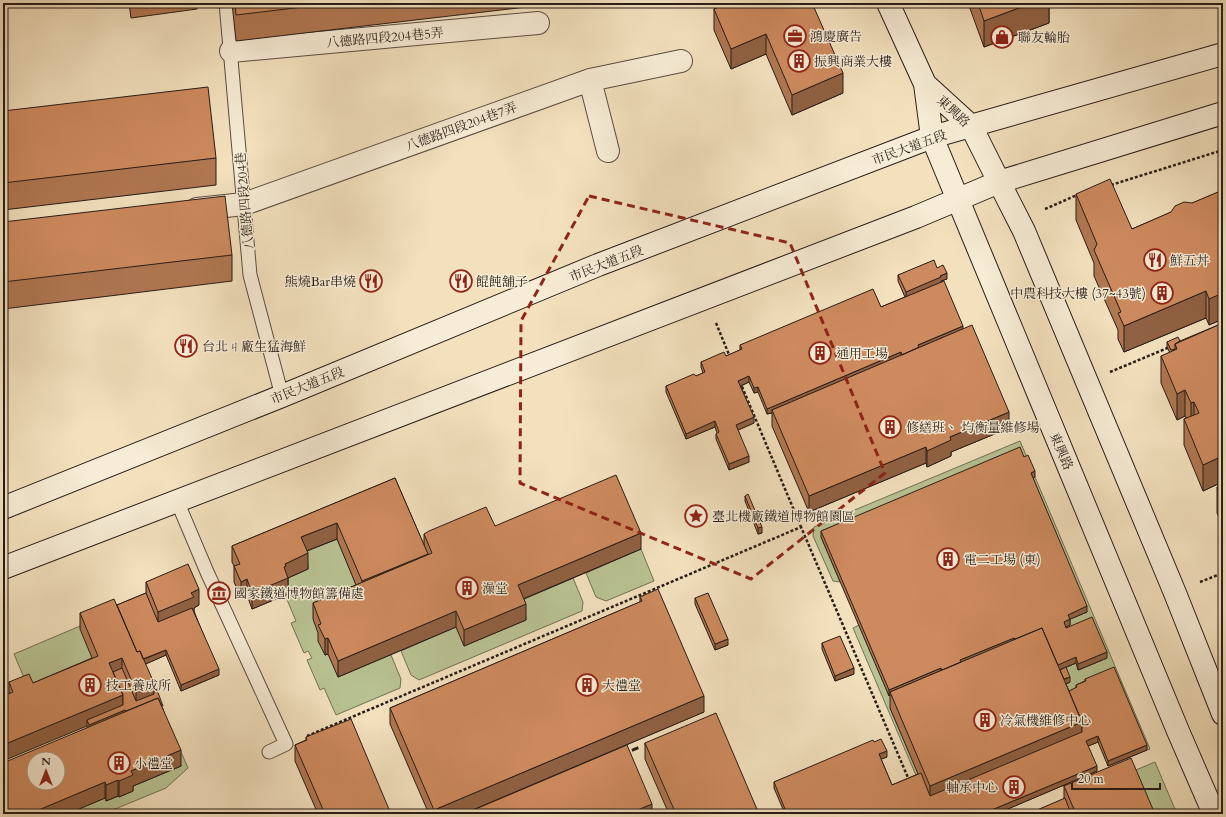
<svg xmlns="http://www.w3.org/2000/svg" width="1226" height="817" font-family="Cardo,'Noto Serif TC',serif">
<rect width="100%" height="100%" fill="#f3e1be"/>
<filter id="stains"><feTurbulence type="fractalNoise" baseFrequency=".005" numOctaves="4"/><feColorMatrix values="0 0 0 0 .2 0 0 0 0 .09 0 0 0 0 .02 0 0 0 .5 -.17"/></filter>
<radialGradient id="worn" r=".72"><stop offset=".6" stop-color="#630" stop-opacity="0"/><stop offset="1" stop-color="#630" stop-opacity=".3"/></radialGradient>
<path fill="#b9c393" stroke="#707055" d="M1020,441L1028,460L821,537L840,582L833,581L813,536L814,527Z
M1035,477L1150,749L1147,750L1114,673L1065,698L1061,686L1070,682L1054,672L1076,663L1079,670L1107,658L1066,634L1064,628L1068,620L1087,612L1031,479Z
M337,539L362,598L321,640L325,655L328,654L391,655L401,679L400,688L336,715L324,688L320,690L307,660L312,658L308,651L304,653L291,623L296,621L285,595L288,594L286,582L301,553Z
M641,549L654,581L606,601L596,597L586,573Z
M573,578L583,602L582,611L419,680L411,675L401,651L456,627L465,646L518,601Z
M113,612L98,672L33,699L14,654Z
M859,625L941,674L945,685L890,708L921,779L918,780L853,628Z
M163,711L188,768L166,788L103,814H67L105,798L106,801L118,796L131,787L181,766Z
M1155,762L1177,814H1031Z"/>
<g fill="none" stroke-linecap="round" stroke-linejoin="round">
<g stroke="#5a4d41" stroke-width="15">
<path id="lane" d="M226,3L250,275L282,396
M177,501L207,572L286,744L269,752"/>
</g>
<g stroke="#5a4d41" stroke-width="24">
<path id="street" d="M231,51L538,23
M590,80L608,151
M197,209L244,204L590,80L681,61"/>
</g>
<g stroke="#271c17" stroke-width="24">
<path id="secondary" d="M888,3L925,84L932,137L1178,731L1214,814
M925,84L971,126L999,182L1024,231L1175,593L1223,714
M3,508L282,396L598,265L932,137L1223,54
M3,568L916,217L999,182L1223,113"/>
</g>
<path stroke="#271c17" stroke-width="2.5" stroke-dasharray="3 2" stroke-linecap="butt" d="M1111,185L1223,150
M1045,209L1077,195
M716,323L730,357
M1110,372L1170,347
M740,382L801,527
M1200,582L1223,573
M307,736L801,527L909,780"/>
<use href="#lane" stroke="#f7ecd5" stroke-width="13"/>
<use href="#street" stroke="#f7ecd5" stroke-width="22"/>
<use href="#secondary" stroke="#f7ecd5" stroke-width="22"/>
<path stroke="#271c17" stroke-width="3" stroke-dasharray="7 7" stroke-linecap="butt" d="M619,756L654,741"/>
</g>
<path fill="#b07751" stroke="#271c17" d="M129,3H197V9L131,18Z
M232,3H535V6L236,41Z
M728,3L843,93L792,115L766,54L731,69L714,30V9Z
M968,3H1049V23L984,47Z
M3,111L216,158V185L3,210Z
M1223,190V319L1209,325L1206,318L1124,352L1118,339V330L1094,276V263L1076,220V194L1132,229Z
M3,222L232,255V281L3,309Z
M937,268L947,279L941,281V282L963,329L1009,428L951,452V456L927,467L926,463L809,512L772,426V413L767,414L758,392L754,393L749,382L741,386L754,423L738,430L749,462L729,470L716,439V434L717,433L715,427L686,439L666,392V386L696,376L703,373L701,367V362L726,356L740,350V345L881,307L905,297L898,281V275Z
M1223,323V527L1217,513V487L1218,486V484L1203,491L1184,445V419L1186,418L1185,416L1177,420L1161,383V356L1170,353L1167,347V342L1180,341Z
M1024,457L1035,477L1033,478L1087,612L1070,619V625L1066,627V628L1107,658L1078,670L1076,663L1060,670L1070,682L1066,684L1069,691L1076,688V685L1085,681V679L1147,750L1108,766L1098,742L1088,746L1097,771L996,814H785L774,788V782L874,742L887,757L881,759L892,785L918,774L890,708V695L889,696L821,537V531Z
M395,478L424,545V534L495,526L641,549L524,599L526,620L464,646L456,627L338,677L328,654L325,655L318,641V633L313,619V603L356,585L337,539L307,551L308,569L288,578V594L252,609L247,595L241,598L234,582V566L232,562V546Z
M745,496L762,533L758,534L745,501Z
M146,582L199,605L194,608V611L219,675L181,691L166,655L145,664L154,691L163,709L181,766L133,786V791L119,797L118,796L106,801L105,798L67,814H3L87,728V726L9,693V682L33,683L92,658L80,629V613L117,605L146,593Z
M640,597L704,712L463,814H429L390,724V708L640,602Z
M695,598L728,645L715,650L695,604Z
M822,643L854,674L835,681L822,649Z
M306,737L391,814H318L295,761V745L306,740Z
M645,743L759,814H669L645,759Z
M1064,786L1155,814H1028L1064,799Z"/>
<path fill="#906142" stroke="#271c17" d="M1032,3H1049V23L984,47V21Z
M766,34V54L731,69V49Z
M843,73V93L792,115V95Z
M947,273V279L941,281V283L906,298V292L940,276Z
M1223,284V319L1209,325V299L1222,285Z
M1206,291V318L1124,352V326Z
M963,326V332L920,354L918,345Z
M901,352V358L772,410V413L767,414V409Z
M749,376V382L738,387V381Z
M758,387V392L754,393V388Z
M1185,390V416L1177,420V394Z
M1194,402V428L1191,430V403Z
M1009,412V428L951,452V456L927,467V451L950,437Z
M754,417V423L736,431V425Z
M715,421V427L686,439V434Z
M926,447V463L809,512V496Z
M749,456V462L729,470V464Z
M1218,458V484L1203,491V465Z
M1035,471V477L1031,479V473Z
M337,523V539L301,553V537Z
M762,527V533L758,534V528Z
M641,533V549L518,601V585Z
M308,553V569L288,578V594L252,609V593L284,567L285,564Z
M428,554V570L362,597V581Z
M247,579V595L241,598V582Z
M199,589V605L194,608V613L158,628V612L191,593Z
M526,604V620L464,646V630Z
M1087,606V612L1068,620V615Z
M456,611V627L338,677V661Z
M1070,619V625L1064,628V622Z
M328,638V654L325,655V639Z
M1014,638V643L960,666V660Z
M728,639V645L715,650V644Z
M166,650V655L137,668V662Z
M1107,652V658L1078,670V664Z
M1076,657V663L1054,672V666Z
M122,658V674L112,679L109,663Z
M854,668V674L835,681V676Z
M941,668V674L890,692V695L889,696V690Z
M219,669V675L181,691V685Z
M1070,677V682L1061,686V681Z
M154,683V700L136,707V691Z
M123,695V711L87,720V726L3,761V745Z
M704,696V712L463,814H434V810Z
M125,710V716L89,731V725Z
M1082,722V738L930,802V786Z
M1098,736V742L1086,747V741Z
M1147,745V750L1108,766V761Z
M181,750V766L133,786V791L119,797V781L131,771Z
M887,751V757L879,760V754Z
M1097,766V771L996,814H982Z
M118,780V796L106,801V785Z
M105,782V798L67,814H29Z
M652,804V814H628Z"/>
<path fill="#cd8a5e" stroke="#271c17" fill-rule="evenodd" d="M131,3H160L131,7Z
M235,3H337L236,15Z
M728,3H812L843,73L792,95L766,34L731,49L714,9Z
M978,3H1032L984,21Z
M208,87L216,158L3,183V111Z
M1110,179L1132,229L1171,212L1175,206L1184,202L1192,203L1223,190V284L1222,285L1223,287V293L1209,299L1206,291L1124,326L1118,313L1121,312L1094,250L1097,244L1076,194Z
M225,196L232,255L3,282V222Z
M934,260L937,268L943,265L947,273L940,276L941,277L906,292L898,275Z
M944,281L963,326L918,345L919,347L902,355L901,352L767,409L758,387L754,388L749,376L738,381L754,417L736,425L749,456L729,464L716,434L719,432L715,421L686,434L666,386L694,374L696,376L705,372L701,362L724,352L726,356L742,349L740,345L873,289L881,307Z
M1223,323V478L1218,468L1221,466L1218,458L1203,465L1184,419L1199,413L1194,402L1191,403L1185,390L1177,394L1161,356L1177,349L1175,344Z
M972,325L1009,412L950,437L951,440L927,451L926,447L809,496L772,410Z
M1178,337L1180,341L1175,344V349L1171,350L1167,342Z
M1020,447L1024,457L1028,455L1035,471L1031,473L1087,606L1068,615L1070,619L1064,622L1066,628L1092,617L1107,652L1078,664L1076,657L1058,665L1042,628L1015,639L1014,638L960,660L961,662L942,670L941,668L889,690L821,531Z
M616,475L641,533L518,585L526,604L464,630L456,611L338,661L328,638L325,639L318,625L321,624L313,603L432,553L424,534L429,531L486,507L495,526Z
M395,478L428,554L362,581L337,523L301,537L308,553L285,564L286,566L284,567L288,578L252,593L247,579L241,582L234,566L240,564L232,546Z
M1223,484V501L1217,487Z
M748,494L762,527L758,528L745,496Z
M188,564L199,589L191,593L194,597L158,612L146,582Z
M658,589L704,696L434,810L390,708L642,601L640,597Z
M146,593L158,622L192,608L219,669L181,685L166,650L143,659L140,651L137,652L117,605Z
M708,593L728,639L715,644L695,598Z
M114,599L137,652L140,651L154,683L136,691L122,658L109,663L123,695L3,745V696L13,692L9,682L29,674L33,683L98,656L80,613Z
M1042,628L1082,722L930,786L890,692Z
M840,636L854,668L835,676L822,643Z
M1066,667L1070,677L1064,679L1060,670Z
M1114,667L1147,745L1108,761L1098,736L1086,741L1097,766L982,814H787L774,782L873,740L874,742L881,739L887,751L879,754L892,785L921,773L930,796L1082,732V722L1069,691L1077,687L1076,685L1086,681L1085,679Z
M122,668L136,701L154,694V691L157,690L163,706H162L158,698L126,711L125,710L89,725L87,720L123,705V695L113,672Z
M158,698L181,750L131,771L133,775L119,781L118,780L106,785L105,782L29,814H3V763ZM34,759H58V783H34Z
M716,713L759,814H676L645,743Z
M351,719L391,814H325L295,745L307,740L306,737Z
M627,745L652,804L628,814H464Z
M1131,758L1155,814H1076L1064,786Z
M1065,798L1071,814H1028Z"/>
<path fill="none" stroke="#8f2418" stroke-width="3" stroke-dasharray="8 5" stroke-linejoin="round" d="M589,196L790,243L885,473L751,579L520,483L521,321Z"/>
<defs>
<g id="office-ring" transform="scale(1.15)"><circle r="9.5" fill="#f7ecd5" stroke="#8f2418" stroke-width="1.5"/><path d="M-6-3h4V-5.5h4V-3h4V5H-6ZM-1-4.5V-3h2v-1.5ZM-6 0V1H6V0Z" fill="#8f2418"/></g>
<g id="shop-ring" transform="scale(1.15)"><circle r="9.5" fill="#f7ecd5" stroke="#8f2418" stroke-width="1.5"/><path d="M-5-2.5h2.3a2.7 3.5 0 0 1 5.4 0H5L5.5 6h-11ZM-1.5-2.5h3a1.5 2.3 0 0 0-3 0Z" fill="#8f2418"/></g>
<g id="building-ring" transform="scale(1.15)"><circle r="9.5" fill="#f7ecd5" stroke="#8f2418" stroke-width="1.5"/><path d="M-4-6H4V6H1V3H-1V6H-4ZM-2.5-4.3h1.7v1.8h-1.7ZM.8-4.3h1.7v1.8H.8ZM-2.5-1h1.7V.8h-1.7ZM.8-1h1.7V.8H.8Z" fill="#8f2418"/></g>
<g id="restaurant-ring" transform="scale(1.15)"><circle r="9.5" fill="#f7ecd5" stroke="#8f2418" stroke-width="1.5"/><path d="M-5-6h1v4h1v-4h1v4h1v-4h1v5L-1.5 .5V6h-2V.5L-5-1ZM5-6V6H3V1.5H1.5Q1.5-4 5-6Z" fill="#8f2418"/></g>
<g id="sight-ring" transform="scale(1.15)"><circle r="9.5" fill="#f7ecd5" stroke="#8f2418" stroke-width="1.5"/><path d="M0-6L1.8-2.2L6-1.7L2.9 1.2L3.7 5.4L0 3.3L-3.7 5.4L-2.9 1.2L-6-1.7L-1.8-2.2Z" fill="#8f2418"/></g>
<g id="museum-ring" transform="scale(1.15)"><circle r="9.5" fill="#f7ecd5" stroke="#8f2418" stroke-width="1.5"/><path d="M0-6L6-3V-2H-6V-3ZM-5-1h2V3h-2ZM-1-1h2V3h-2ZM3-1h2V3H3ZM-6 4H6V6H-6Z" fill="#8f2418"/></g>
</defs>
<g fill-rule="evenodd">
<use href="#office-ring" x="795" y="36"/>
<use href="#shop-ring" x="1002" y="37"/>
<use href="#building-ring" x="799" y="61"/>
<use href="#restaurant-ring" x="1155" y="260"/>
<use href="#restaurant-ring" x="371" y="281"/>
<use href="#restaurant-ring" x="461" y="281"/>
<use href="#building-ring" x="1162" y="293"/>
<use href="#restaurant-ring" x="186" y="346"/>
<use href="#building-ring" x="820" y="353"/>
<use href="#building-ring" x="890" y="427"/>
<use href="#sight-ring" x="696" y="516"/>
<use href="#building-ring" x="948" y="559"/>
<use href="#building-ring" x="467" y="588"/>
<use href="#museum-ring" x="219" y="593"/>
<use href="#building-ring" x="90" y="685"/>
<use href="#building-ring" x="587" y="685"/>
<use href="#building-ring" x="985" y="720"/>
<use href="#building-ring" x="119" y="763"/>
<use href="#building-ring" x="1014" y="787"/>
</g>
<g text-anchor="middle" stroke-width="3" stroke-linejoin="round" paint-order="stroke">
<g font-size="13" fill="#271c17" stroke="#f7ecd5" text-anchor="start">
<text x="810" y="41">鴻慶廣告</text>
<text x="1018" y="42">聯友輪胎</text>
<text x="814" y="66">振興商業大樓</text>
<text x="1170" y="265">鮮五丼</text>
<text x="356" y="286" text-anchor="end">熊燒Bar串燒</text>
<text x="476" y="286">餛飩舖子</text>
<text x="1146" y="298" text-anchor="end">中農科技大樓 (37~43號)</text>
<text x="202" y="351">台北ㄐ廠生猛海鮮</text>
<text x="836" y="358">通用工場</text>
<text x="906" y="432">修繕班、 均衡量維修場</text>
<text x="712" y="521">臺北機廠鐵道博物館園區</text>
<text x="964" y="564">電二工場 (東)</text>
<text x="482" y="593">澡堂</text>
<text x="234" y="598">國家鐵道博物館籌備處</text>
<text x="106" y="690">技工養成所</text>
<text x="602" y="690">大禮堂</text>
<text x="1000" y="725">冷氣機維修中心</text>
<text x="134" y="768">小禮堂</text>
<text x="998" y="792" text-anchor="end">軸承中心</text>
</g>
<g font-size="13" fill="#271c17" stroke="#f7ecd5">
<text transform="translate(385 37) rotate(-5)" y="5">八德路四段204巷5弄</text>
<text transform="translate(954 111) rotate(43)" y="5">東興路</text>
<text transform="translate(461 126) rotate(-20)" y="5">八德路四段204巷7弄</text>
<text transform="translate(909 147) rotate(-20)" y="5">市民大道五段</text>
<text transform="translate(244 201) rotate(-95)" y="5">八德路四段204巷</text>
<text transform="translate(606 263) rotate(-21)" y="5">市民大道五段</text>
<text transform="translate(307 385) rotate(-22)" y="5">市民大道五段</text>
<text transform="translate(1062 451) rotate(67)" y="5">東興路</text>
</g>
</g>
<rect width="1226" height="817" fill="none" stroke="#f3e1be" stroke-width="16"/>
<rect x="4" y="4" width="1218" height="809" fill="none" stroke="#271c17" stroke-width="2"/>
<rect x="8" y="8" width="1210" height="801" fill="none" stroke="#271c17"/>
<g transform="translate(46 771)"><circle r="19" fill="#f7ecd5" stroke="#a49989"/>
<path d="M0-3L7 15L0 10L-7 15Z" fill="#8f2418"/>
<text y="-6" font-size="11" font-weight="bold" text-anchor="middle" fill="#271c17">N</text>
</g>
<path d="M1072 783v6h88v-6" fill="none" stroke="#271c17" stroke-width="2"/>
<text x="1078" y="783" font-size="12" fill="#271c17" stroke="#f7ecd5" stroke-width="3" paint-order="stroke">20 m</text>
<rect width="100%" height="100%" filter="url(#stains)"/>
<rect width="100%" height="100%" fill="url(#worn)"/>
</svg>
